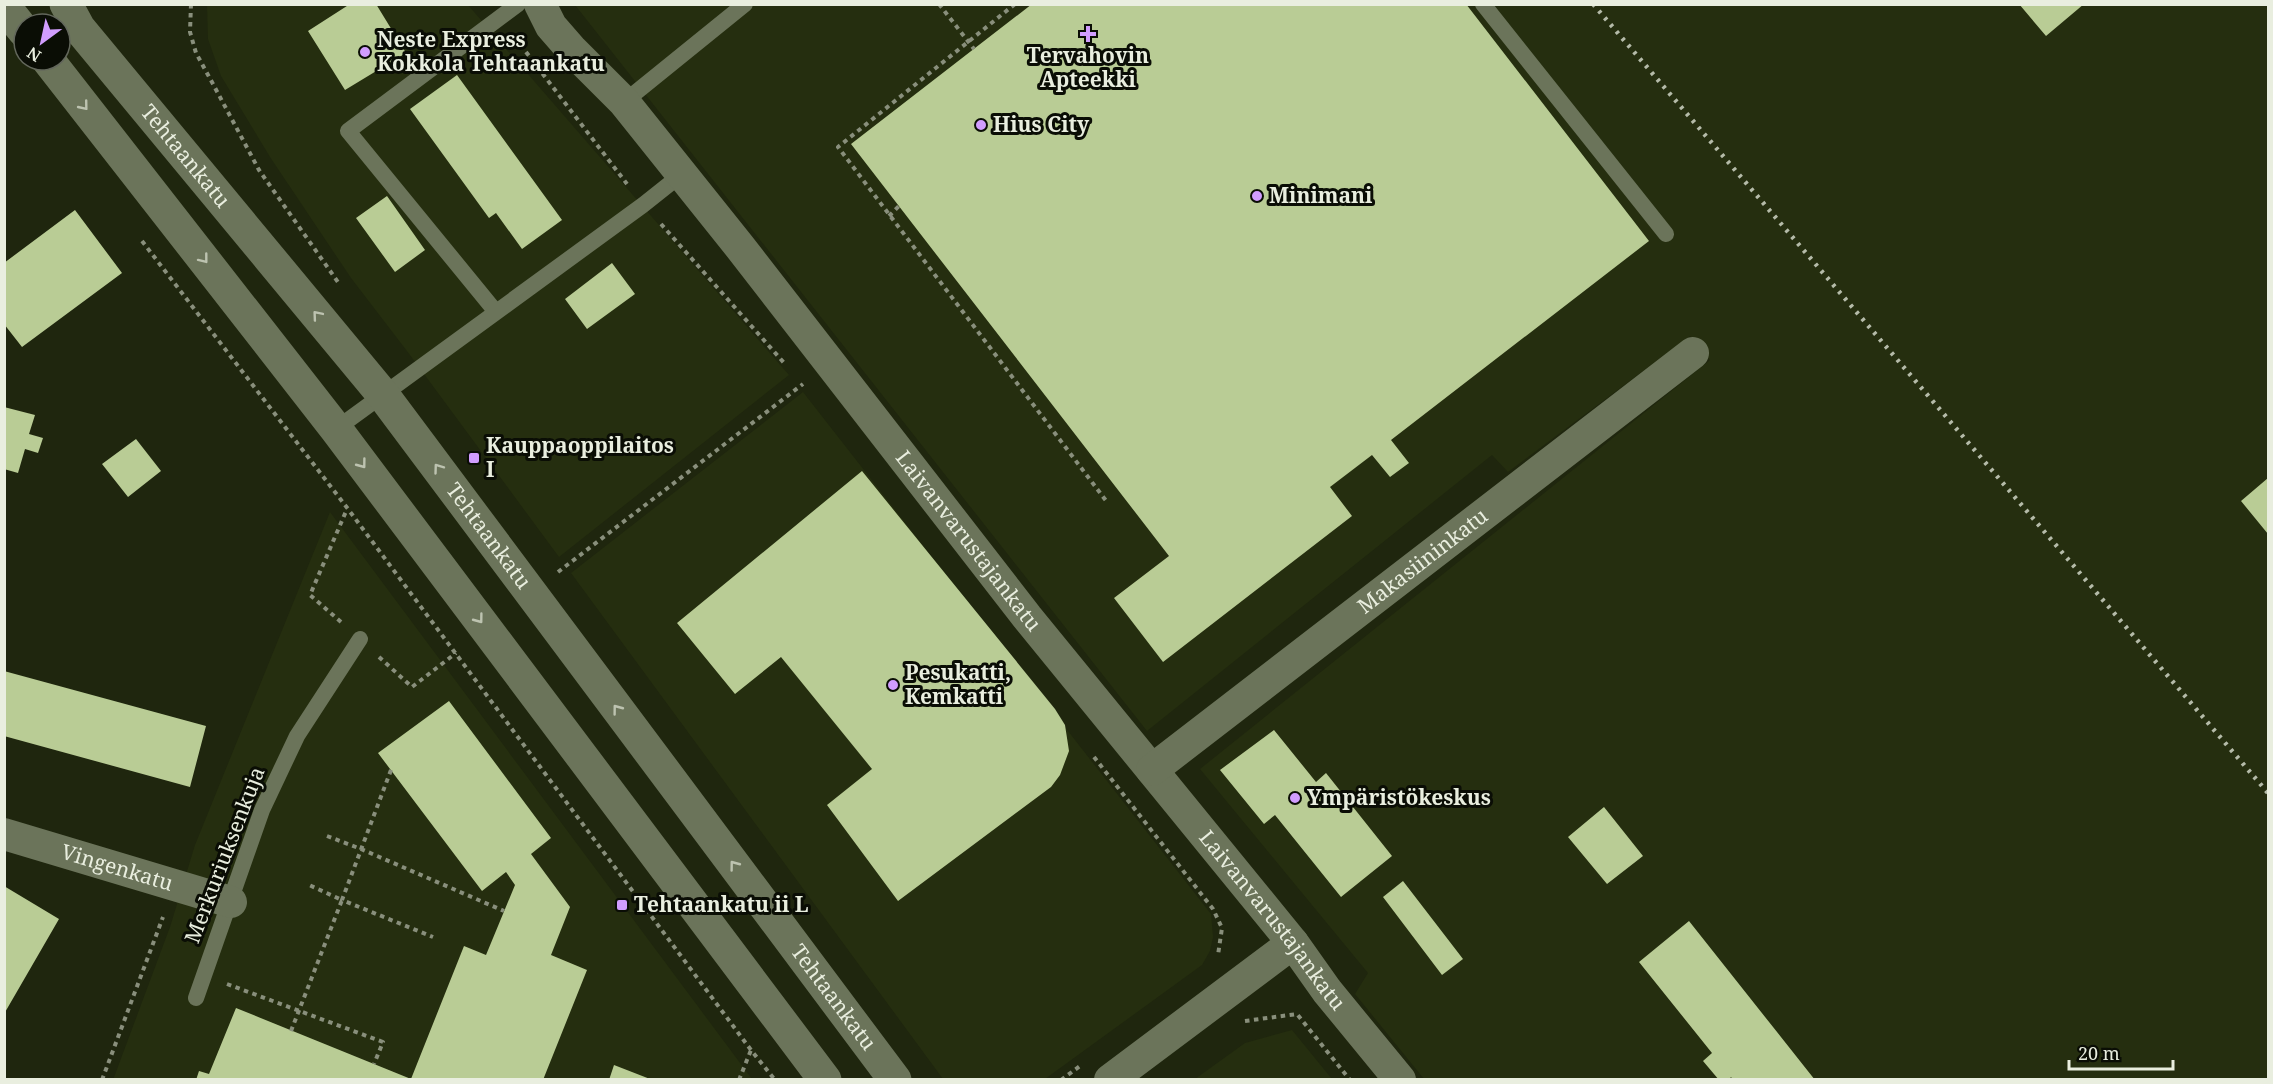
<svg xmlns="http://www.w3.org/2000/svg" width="2273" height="1084" font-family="'Noto Serif',serif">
<rect width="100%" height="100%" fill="#1f260e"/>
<path fill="#252e0f" d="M207,5H468L789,375L559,557L410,355L351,278L270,157L221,76L208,39Z
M575,5H2268V1079H1424L1355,994L1368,973L1200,769L1710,360L1690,336L1508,472L1492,455L1147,731Z
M803,392L1211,914L1213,937L1210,951L1202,965L1045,1079H943L571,573Z
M330,512L752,1079L113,1080L170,927L195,845Z
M1292,1030L1332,1079H1195L1245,1043Z"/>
<path fill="#b9cc95" d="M350,4H376L406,53L345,90L308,31Z
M1032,4H1466L1649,241L1391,440L1409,463L1390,477L1372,455L1330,487L1352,516L1163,662L1114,598L1169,556L851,144Z
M2019,4H2084L2046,36Z
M457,75L562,220L522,249L496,213L489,218L410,109Z
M387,196L425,250L395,272L356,218Z
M75,210L122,273L22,347L4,324V263Z
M612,263L635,294L587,329L565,299Z
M4,407L35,415L29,434L43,438L38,453L25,449L18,473L4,469Z
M136,439L161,471L128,497L102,464Z
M862,471L1055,709L1065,725L1069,751L1060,775L1051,787L898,901L827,805L872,769L781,657L735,694L677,623Z
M2268,478V534L2241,501Z
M4,671L206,726L190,787L4,736Z
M449,701L551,838L531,854L570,907L551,955L587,970L543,1080H196L199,1071L209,1074L236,1008L411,1079L464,946L486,955L515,885L506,872L482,891L378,753Z
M1274,730L1316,782L1326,773L1392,856L1341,897L1275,815L1264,824L1220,770Z
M1604,807L1643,856L1607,884L1568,837Z
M1403,881L1463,959L1442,975L1383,897Z
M4,886L59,919L4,1014Z
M1689,921L1815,1080H1733L1731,1077L1729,1080H1719L1703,1061L1712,1053L1639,962Z
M614,1065L650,1079V1080H609Z"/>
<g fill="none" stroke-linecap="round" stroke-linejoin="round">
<path stroke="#898f7c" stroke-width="4" stroke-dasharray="4.5 4.5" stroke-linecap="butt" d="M191,4L190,32L196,53L213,84L259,170L340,285
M939,4L974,49
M1015,4L838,147L1107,502
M526,52L627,184
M889,216L899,206
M661,224L785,364
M142,241L348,509L751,1050L775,1080
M558,572L803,384
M341,622L310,595L347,509
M379,657L412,687L456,653
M1094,757L1213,909L1222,928L1218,955
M391,770L342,900L433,937
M327,836L361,849L504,911
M227,984L383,1042L374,1064
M1245,1021L1297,1014L1350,1080
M291,1031L342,900L309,885
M102,1080L163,917
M739,1080L751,1050
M1061,1080L1080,1066"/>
<path stroke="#6b745a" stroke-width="16" d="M1483,4L1666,234
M624,102L745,4
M496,312L348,131L518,4
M336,429L643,205L682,174
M196,998L262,810L297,736L360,639"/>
<g stroke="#6b745a" stroke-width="32">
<path id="s1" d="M540,4L551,26L571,49L624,102L740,247L1027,617L1293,943L1327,991L1400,1080"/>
<path id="s2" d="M1152,770L1693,353"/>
<path id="s3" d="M4,834L231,902"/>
<path d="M1110,1080L1293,943"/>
</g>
<g stroke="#6b745a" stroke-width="33">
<path id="s4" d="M66,4L79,28L383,395L895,1080"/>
<path d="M4,6L24,31"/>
<path d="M48,60L336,429L825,1080"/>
</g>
<path stroke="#b5bba9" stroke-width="4.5" stroke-dasharray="3 6" stroke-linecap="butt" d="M1593,4L2268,793"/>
</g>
<defs><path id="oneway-chevron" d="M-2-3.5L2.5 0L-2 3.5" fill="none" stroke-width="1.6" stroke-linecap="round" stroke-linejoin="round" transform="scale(1.5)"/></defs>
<g stroke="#bdc3b0">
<use href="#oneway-chevron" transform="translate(84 106) rotate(51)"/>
<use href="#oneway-chevron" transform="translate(204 259) rotate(52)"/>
<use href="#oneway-chevron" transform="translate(317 315) rotate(-130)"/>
<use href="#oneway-chevron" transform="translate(362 464) rotate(53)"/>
<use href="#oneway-chevron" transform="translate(438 468) rotate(-126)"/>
<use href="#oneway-chevron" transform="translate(479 619) rotate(53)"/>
<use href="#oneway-chevron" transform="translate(617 709) rotate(-127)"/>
<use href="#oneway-chevron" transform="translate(734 865) rotate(-127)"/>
</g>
<g fill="#d19dfe" stroke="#0a0d05" stroke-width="2">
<path d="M1085 25h6v6h6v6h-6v6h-6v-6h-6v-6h6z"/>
<circle cx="365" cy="52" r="6"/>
<circle cx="981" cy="125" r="6"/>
<circle cx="1257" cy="196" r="6"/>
<rect x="468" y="452" width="12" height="12" rx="3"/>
<circle cx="893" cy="685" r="6"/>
<circle cx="1295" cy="798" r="6"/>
<rect x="616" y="899" width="12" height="12" rx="3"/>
</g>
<g text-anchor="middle" stroke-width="6" stroke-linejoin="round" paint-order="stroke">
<g font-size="21" font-weight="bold" fill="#e9eedf" stroke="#0a0d05" text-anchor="start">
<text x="377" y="47">Neste Express<tspan x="377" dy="24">Kokkola Tehtaankatu</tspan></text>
<text x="1088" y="63" text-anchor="middle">Tervahovin<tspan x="1088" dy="24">Apteekki</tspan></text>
<text x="993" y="132">Hius City</text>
<text x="1269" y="203">Minimani</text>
<text x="486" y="453">Kauppaoppilaitos<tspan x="486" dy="24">I</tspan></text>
<text x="905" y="680">Pesukatti,<tspan x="905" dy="24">Kemkatti</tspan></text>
<text x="1307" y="805">Ympäristökeskus</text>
<text x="634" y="912">Tehtaankatu ii L</text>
</g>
<g font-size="21" fill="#e9eedf" stroke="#0a0d05">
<text dy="7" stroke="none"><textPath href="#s4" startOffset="194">Tehtaankatu</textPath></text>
<text dy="7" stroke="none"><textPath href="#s4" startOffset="680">Tehtaankatu</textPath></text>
<text dy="7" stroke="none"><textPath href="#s1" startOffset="688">Laivanvarustajankatu</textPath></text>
<text dy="7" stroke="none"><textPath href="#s2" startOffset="342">Makasiininkatu</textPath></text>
<text transform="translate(225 855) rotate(-69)" y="7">Merkuriuksenkuja</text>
<text dy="7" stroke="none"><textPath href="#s3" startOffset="118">Vingenkatu</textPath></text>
<text dy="7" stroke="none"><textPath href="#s1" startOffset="1174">Laivanvarustajankatu</textPath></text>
<text dy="7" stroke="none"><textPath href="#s4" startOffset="1256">Tehtaankatu</textPath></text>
</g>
</g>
<rect width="2273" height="1084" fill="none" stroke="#e9eedf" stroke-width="12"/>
<g transform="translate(42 42) rotate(213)"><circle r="28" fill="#0a0d05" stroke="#63675c" stroke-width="1.5"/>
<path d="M0-4.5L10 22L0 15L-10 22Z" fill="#d19dfe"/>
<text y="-9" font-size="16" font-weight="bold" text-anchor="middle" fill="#e9eedf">N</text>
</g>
<path d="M2069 1060v9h104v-9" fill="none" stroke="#e9eedf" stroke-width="3"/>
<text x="2078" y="1060" font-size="18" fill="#e9eedf" stroke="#0a0d05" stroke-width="4.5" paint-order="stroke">20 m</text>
</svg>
